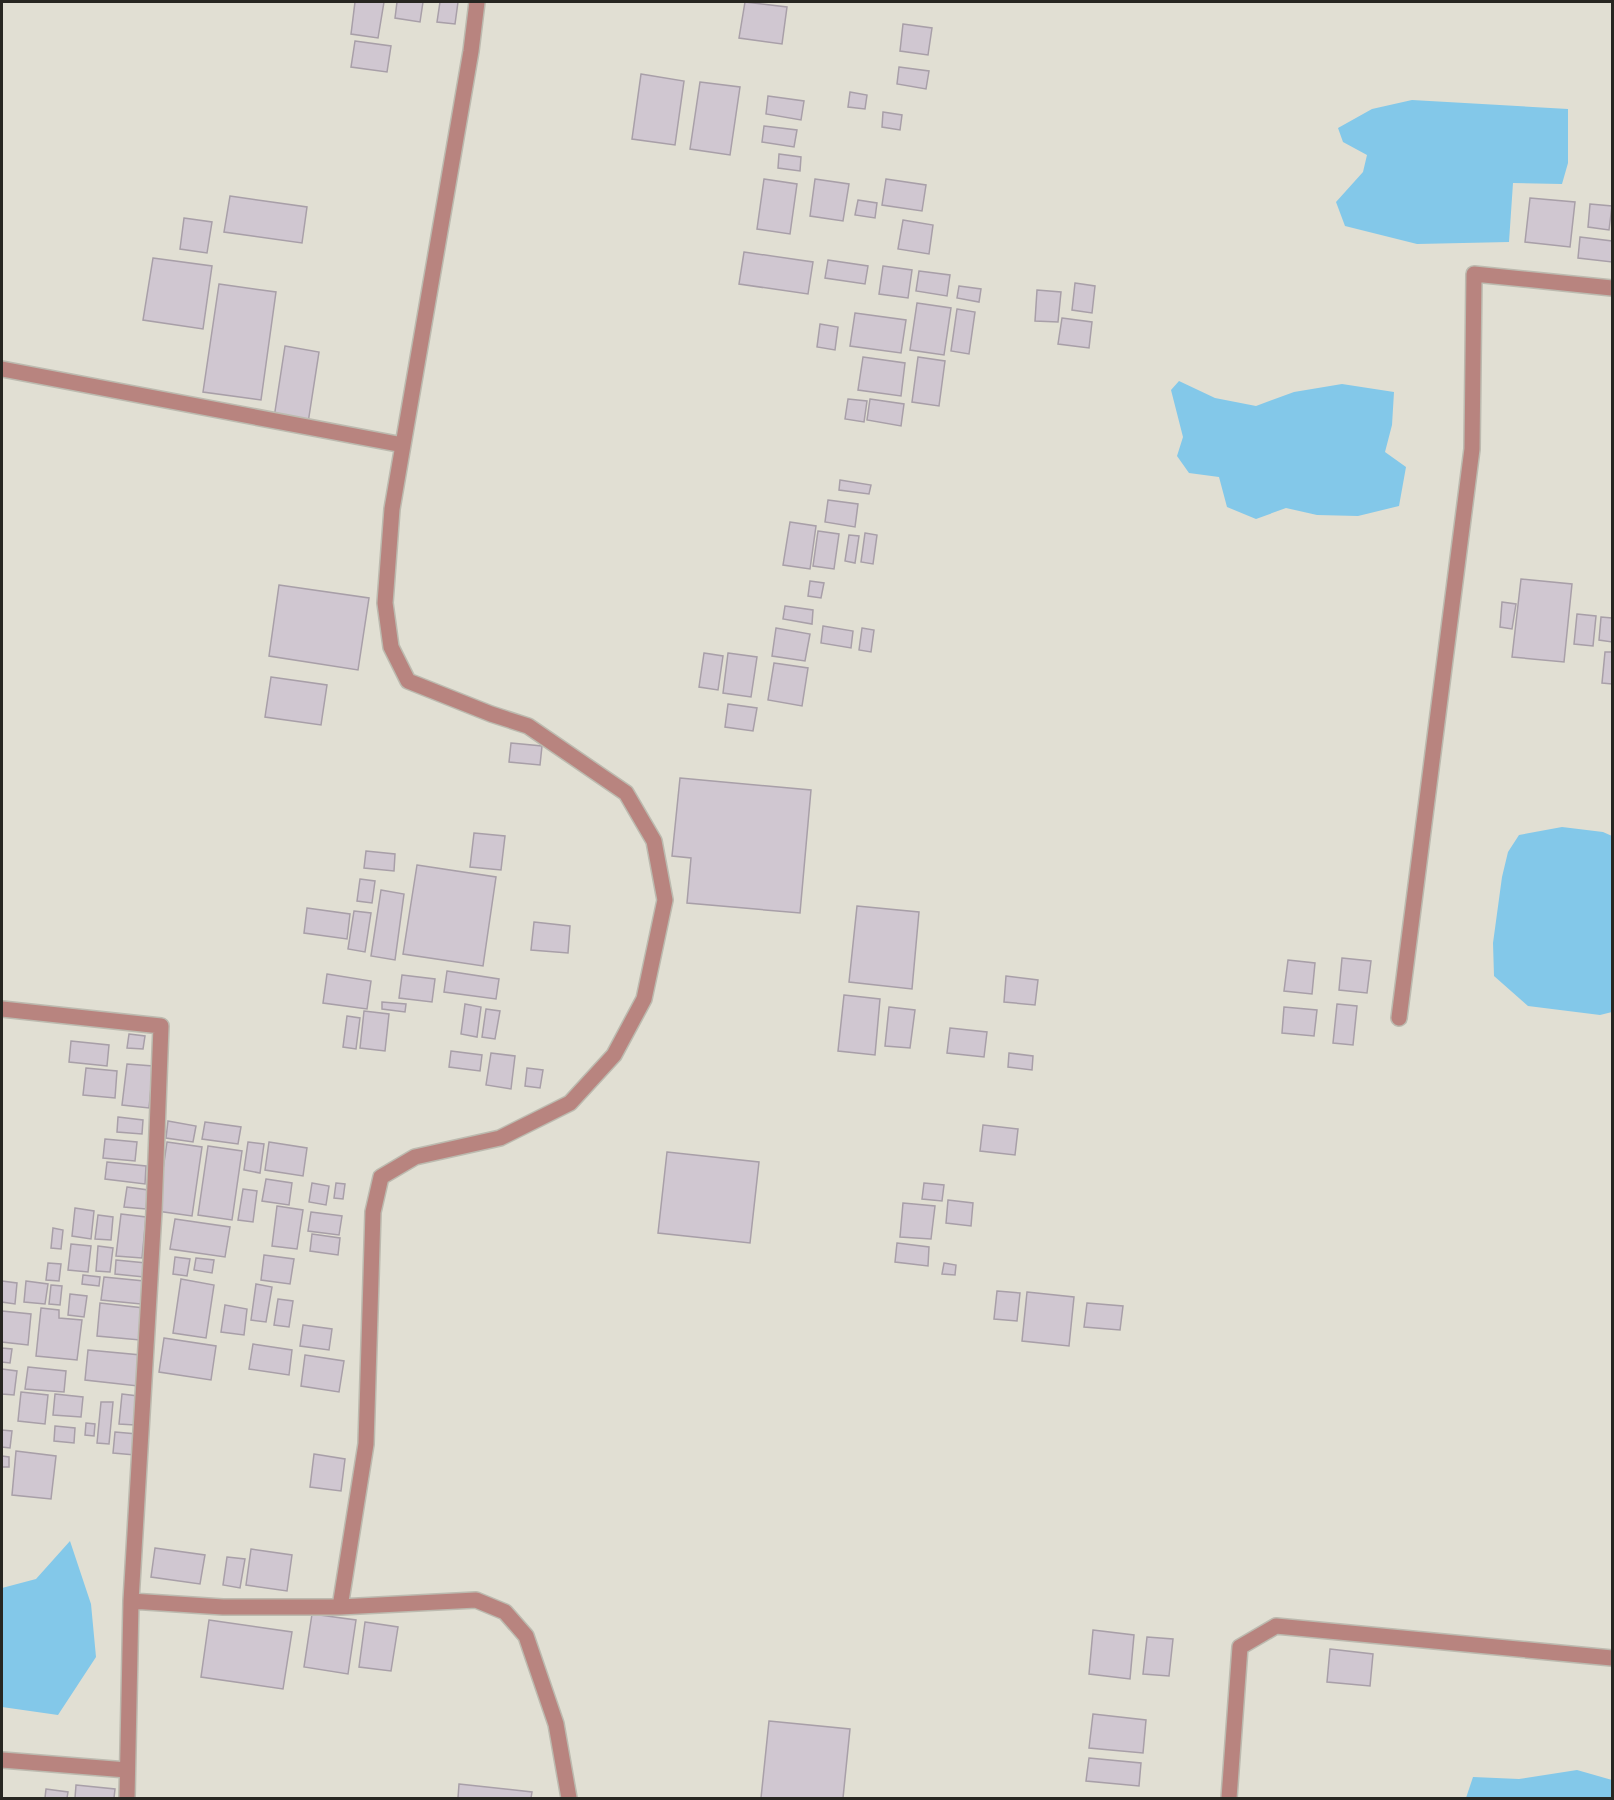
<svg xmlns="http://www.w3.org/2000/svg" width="1614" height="1800" font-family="Quicksand,sans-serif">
<rect width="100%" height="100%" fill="#e1dfd3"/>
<path fill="#83c8e9" d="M1412,100L1568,109V163L1562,184L1513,183L1509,242L1417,244L1345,226L1336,202L1363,172L1367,155L1343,142L1338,128L1372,109Z
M1179,381L1215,398L1256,406L1294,392L1342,384L1394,392L1392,425L1385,452L1406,467L1399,506L1358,516L1317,515L1286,508L1256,519L1227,507L1219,477L1189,473L1177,456L1183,437L1171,390Z
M1562,827L1603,832L1612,836V1012L1600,1015L1528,1006L1494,976L1493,943L1502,877L1508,852L1519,835Z
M70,1541L91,1604L96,1657L58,1715L2,1707V1588L36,1579Z
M1577,1770L1612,1780V1798H1466L1473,1777L1519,1779Z"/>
<path fill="#d0c7d1" stroke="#a89fa8" stroke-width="1.5" d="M355,2H384L378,38L351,34Z
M397,2H423L420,22L395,18Z
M440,2H458L455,24L437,22Z
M745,2L787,7L782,44L739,38Z
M903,24L932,28L928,55L900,51Z
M355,41L391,46L387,72L351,67Z
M899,67L929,71L926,89L897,84Z
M641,74L684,81L675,145L632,139Z
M700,82L740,87L730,155L690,149Z
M850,92L867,95L865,109L848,107Z
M768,96L804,101L801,120L766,114Z
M883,112L902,115L900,130L882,127Z
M764,126L797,130L794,147L762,142Z
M779,154L801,157L800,171L778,168Z
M764,179L797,184L790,234L757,229Z
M815,179L849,184L843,221L810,216Z
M886,179L926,185L922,211L882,205Z
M230,196L307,207L302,243L224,232Z
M1530,198L1575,202L1570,247L1525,242Z
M858,200L877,203L875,218L855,215Z
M1590,204L1612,206L1609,230L1588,227Z
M184,218L212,222L207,253L180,249Z
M903,220L933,225L929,254L898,249Z
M1580,237L1612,241V262L1578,258Z
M744,252L813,262L808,294L739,284Z
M153,258L212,266L203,329L143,320Z
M828,260L868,266L865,284L825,278Z
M883,266L912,270L908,298L879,294Z
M919,271L950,275L947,296L916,291Z
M1075,283L1095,286L1092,313L1072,310Z
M219,284L276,292L261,400L203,392Z
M959,286L981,289L979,302L957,298Z
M1037,290L1061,292L1058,322L1035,321Z
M917,303L951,308L944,355L910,350Z
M957,309L975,312L969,354L951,351Z
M855,313L906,320L901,353L850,346Z
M1062,318L1092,322L1089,348L1058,344Z
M820,324L838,327L835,350L817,347Z
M285,346L319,352L308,423L274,418Z
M863,357L905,363L901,396L858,390Z
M918,357L945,361L939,406L912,402Z
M848,399L867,401L864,422L845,419Z
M870,399L904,404L901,426L867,420Z
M840,480L871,485L869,494L839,490Z
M828,500L858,504L855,527L825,522Z
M790,522L816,526L810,569L783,565Z
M818,531L839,534L834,569L813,566Z
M865,533L877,535L873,564L861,562Z
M849,535L859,536L855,563L845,561Z
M1521,579L1572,584L1564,662L1512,657Z
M810,581L824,583L821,598L808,596Z
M279,585L369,598L358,670L269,656Z
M1502,602L1516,604L1512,629L1500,627Z
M785,606L813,610L812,624L783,619Z
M1577,614L1596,616L1593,646L1574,644Z
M1601,617L1612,618V642L1599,640Z
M823,626L853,631L851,648L821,643Z
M776,628L810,634L805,661L772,656Z
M862,628L874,630L871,652L859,650Z
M1605,652H1612V684L1602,683Z
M704,653L723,656L718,690L699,687Z
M728,653L757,657L751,697L723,693Z
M774,663L808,668L802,706L768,700Z
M271,677L327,685L321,725L265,717Z
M728,704L757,708L753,731L725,727Z
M511,743L542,746L540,765L509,762Z
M680,778L811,790L800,913L687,903L691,858L672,856Z
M474,833L505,836L501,870L470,867Z
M366,851L395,854L394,871L364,868Z
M417,865L496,877L483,966L403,954Z
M360,879L375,881L372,903L357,901Z
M381,890L404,894L395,960L371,956Z
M857,906L919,912L912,989L849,982Z
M307,908L350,914L347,939L304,933Z
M354,911L371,913L365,952L348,949Z
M534,922L570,926L568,953L531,950Z
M1342,958L1371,961L1367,993L1339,990Z
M1288,960L1315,963L1312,994L1284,991Z
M447,971L499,979L496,999L444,992Z
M327,974L371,981L367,1009L323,1003Z
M402,975L435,979L432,1002L399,998Z
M1006,976L1038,980L1035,1005L1004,1002Z
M844,995L880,999L875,1055L838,1051Z
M382,1002L406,1004L405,1012L382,1009Z
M465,1004L481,1007L477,1037L461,1034Z
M1337,1004L1357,1006L1353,1045L1333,1043Z
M889,1007L915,1010L910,1048L885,1046Z
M1284,1007L1317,1010L1314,1036L1282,1033Z
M486,1009L500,1011L495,1039L482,1037Z
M364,1011L389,1014L385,1051L360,1048Z
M347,1016L360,1018L356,1049L343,1047Z
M950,1028L987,1032L984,1057L947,1053Z
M129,1034L145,1036L143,1049L127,1048Z
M71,1041L109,1045L107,1066L69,1062Z
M451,1051L482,1055L480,1071L449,1067Z
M491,1053L515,1056L511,1089L486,1085Z
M1009,1053L1033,1056L1032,1070L1008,1067Z
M127,1064L153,1066L149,1108L122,1105Z
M86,1068L117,1071L115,1098L83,1095Z
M527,1068L543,1070L540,1088L525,1086Z
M118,1117L143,1120L142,1134L117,1132Z
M168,1121L196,1126L193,1142L166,1138Z
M205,1122L241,1127L238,1144L202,1139Z
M983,1125L1018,1129L1015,1155L980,1151Z
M105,1139L137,1142L135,1161L103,1158Z
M167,1142L202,1147L192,1216L157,1211Z
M248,1142L264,1144L260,1173L244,1170Z
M269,1142L307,1148L303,1176L265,1170Z
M208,1146L242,1151L232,1220L198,1215Z
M667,1152L759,1162L750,1243L658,1233Z
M107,1162L146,1166L145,1184L105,1179Z
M266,1179L292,1183L289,1205L262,1201Z
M312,1183L329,1186L326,1205L309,1202Z
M336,1183L345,1184L343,1199L334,1198Z
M924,1183L944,1185L942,1201L922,1199Z
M127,1187L148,1190L146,1209L124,1207Z
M243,1189L257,1191L253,1222L238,1220Z
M948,1200L973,1203L971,1226L946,1223Z
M903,1203L935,1206L931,1239L900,1237Z
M277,1206L303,1210L297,1249L272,1246Z
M75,1208L94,1211L91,1239L72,1236Z
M311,1212L342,1216L339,1235L308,1231Z
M121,1214L146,1217L142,1258L116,1256Z
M98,1215L113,1217L111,1240L95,1239Z
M175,1219L230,1227L225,1257L170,1249Z
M53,1228L63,1230L61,1249L51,1248Z
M312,1234L340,1238L338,1255L310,1251Z
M897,1243L929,1247L928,1266L895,1262Z
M71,1244L91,1246L88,1272L68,1270Z
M98,1246L113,1248L110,1272L96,1271Z
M264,1255L294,1259L290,1284L261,1280Z
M175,1257L190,1259L187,1276L173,1274Z
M196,1258L214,1260L212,1273L194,1270Z
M116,1260L146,1263L144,1277L115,1274Z
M48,1263L61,1264L59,1281L46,1280Z
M944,1263L956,1265L955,1275L942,1274Z
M83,1275L100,1277L99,1286L82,1284Z
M104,1277L144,1281L141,1304L101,1300Z
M181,1279L214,1285L206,1338L173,1333Z
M2,1281L17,1283L15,1304L2,1302Z
M26,1281L48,1284L45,1304L24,1302Z
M256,1284L272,1287L266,1322L251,1320Z
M51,1285L62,1286L60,1305L49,1304Z
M997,1291L1020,1293L1017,1321L994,1319Z
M1027,1292L1074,1297L1069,1346L1022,1341Z
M70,1294L87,1296L84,1317L68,1315Z
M278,1299L293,1301L289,1327L274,1325Z
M100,1303L144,1308L140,1340L97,1336Z
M1087,1303L1123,1306L1120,1330L1084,1327Z
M225,1305L247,1309L244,1335L221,1332Z
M41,1308L59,1310V1318L82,1320L77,1360L36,1356Z
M2,1311L31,1314L28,1345L2,1342Z
M303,1325L332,1329L329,1350L300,1346Z
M164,1338L216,1346L211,1380L159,1372Z
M253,1344L292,1350L289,1375L249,1369Z
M2,1348L12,1349L10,1363L2,1362Z
M88,1350L141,1355L138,1386L85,1380Z
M305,1355L344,1361L339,1392L301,1386Z
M28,1367L66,1371L64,1392L25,1389Z
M2,1369L17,1371L14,1395L2,1394Z
M21,1392L48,1395L45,1424L18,1421Z
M55,1394L83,1397L81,1417L53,1415Z
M122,1394L138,1396L135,1425L119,1424Z
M101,1402H113L109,1444L97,1443Z
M86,1423L95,1424L94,1436L85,1435Z
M55,1426L75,1428L74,1443L54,1441Z
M2,1430L12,1431L10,1448L2,1447Z
M115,1432L137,1434L135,1455L113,1453Z
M16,1451L56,1456L51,1499L12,1495Z
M314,1454L345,1459L341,1491L310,1487Z
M2,1456L9,1457V1467H2Z
M155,1548L205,1555L200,1584L151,1577Z
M251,1549L292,1555L287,1591L246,1585Z
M227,1557L245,1559L240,1588L223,1585Z
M312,1614L356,1620L348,1674L304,1667Z
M209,1620L292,1632L283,1689L201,1677Z
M365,1622L398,1627L391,1671L359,1667Z
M1093,1630L1134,1635L1130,1679L1089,1674Z
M1147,1637L1173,1639L1169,1676L1143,1674Z
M1330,1649L1373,1654L1370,1686L1327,1682Z
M1093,1714L1146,1720L1143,1753L1089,1748Z
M769,1721L850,1729L843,1798H761Z
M1089,1758L1141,1763L1139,1786L1086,1781Z
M459,1784L532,1792L531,1798H458Z
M76,1785L115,1789L114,1798H75Z
M46,1789L68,1792L67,1798H45Z"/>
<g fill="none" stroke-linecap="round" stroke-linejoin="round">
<g stroke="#bcbaaf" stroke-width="18">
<path id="minor" d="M2,369L403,445L471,51L477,2
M2,1009L161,1026L154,1211L131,1601L127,1798
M1399,1018L1472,449L1474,274L1612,288
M131,1601L223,1607H340L476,1600L505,1612L526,1636L556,1724L569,1798
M340,1607L366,1444L373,1212L381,1177L415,1157L500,1138L570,1103L614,1055L644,999L665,900L654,841L626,793L528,726L491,714L408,681L391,647L385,603L392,509L403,445
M2,1760L127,1770
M1229,1798L1240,1647L1276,1626L1612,1658"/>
</g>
<use href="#minor" stroke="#b8847f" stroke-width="15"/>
</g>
<rect width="1614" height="1800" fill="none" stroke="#272621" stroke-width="6"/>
</svg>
